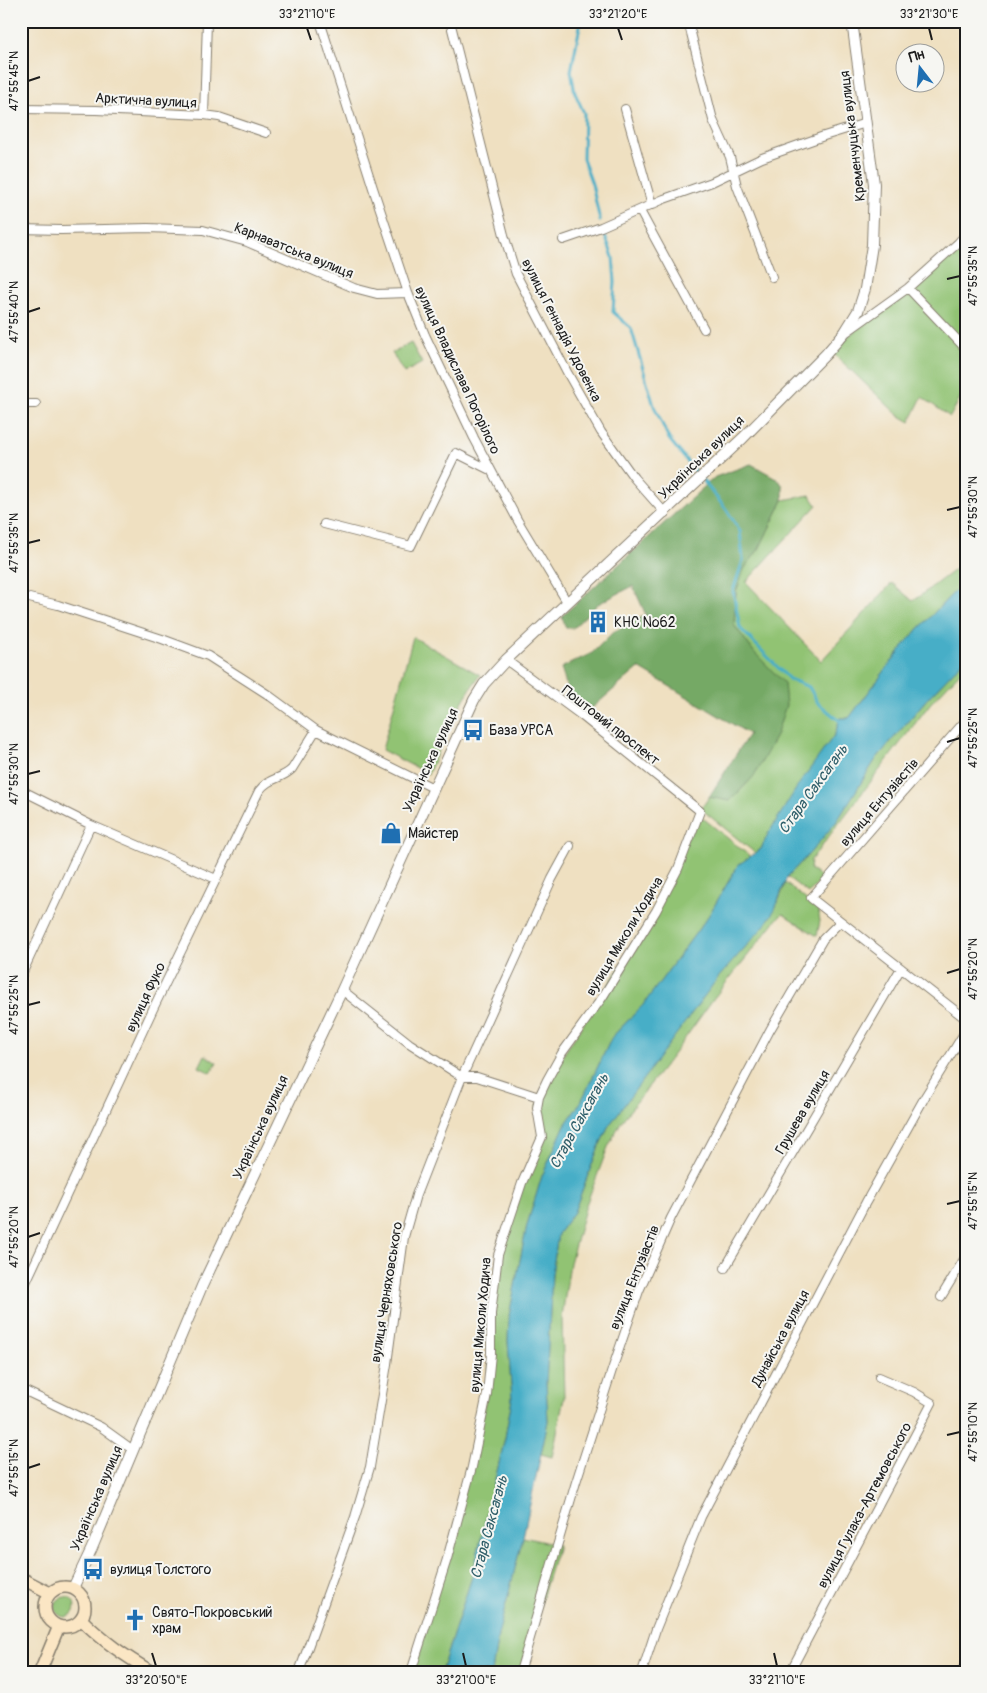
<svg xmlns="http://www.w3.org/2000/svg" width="987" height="1693" font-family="Pangolin,sans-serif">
<rect width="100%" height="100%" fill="#f6f6f2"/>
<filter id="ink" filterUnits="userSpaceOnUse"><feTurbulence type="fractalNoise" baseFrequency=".02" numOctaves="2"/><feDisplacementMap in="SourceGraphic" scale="10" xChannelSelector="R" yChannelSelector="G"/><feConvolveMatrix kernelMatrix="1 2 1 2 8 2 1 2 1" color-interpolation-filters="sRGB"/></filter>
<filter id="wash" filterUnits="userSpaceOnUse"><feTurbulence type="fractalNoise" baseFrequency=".0096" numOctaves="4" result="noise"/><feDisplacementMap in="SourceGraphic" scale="20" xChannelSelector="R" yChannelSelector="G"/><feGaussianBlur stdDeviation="1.12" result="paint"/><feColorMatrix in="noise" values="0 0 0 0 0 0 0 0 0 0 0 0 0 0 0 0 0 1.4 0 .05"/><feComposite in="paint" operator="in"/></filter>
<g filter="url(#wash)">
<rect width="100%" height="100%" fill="#efe0c1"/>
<path fill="#91c373" stroke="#567048" d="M966,239V387L950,417L922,397L910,422L898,415L834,354L849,335L907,295L938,268Z
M411,343L422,363L404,373L392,353Z
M810,495L817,505L746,582L821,661L892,583L913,601L966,561V582L956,590L909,639L849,718H840L835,734L800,784L768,834L761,849L755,853L701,809L709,797L730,801L754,776V652L734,625L736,592L744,569L759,549L783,500Z
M413,637L480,675C457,705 444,740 428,774L382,750Z
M966,658V666L930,704L811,860L810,869L823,879L808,893L787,877L809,854L837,821L876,759L926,700Z
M698,814L751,857L738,865L709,915L643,1005L612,1037L581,1102L565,1125L542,1176L527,1225L509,1316L508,1341L512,1399L505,1438L472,1577L441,1672H411L447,1559L487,1394L498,1255L541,1137L537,1108L547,1080L656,911Z
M785,883L818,909L820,921L817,936L783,914L777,919L714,998L673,1055L621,1122L608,1147L586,1205L570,1263L562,1317L564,1398L552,1457L541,1454L548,1421L546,1383L552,1274L558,1234L574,1212L597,1151L608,1127C644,1077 680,1028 717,979C742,947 774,924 785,883Z
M205,1055L217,1063L211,1073L199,1067Z
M523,1537L558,1545L520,1672H492L498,1635Z
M55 1607a10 10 0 1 1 20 0a10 10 0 1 1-20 0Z"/>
<path fill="#74a965" stroke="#486240" d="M751,464L778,479L783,486V500L759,549L744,569L736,592L734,625L754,652L784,683L786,705L776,736L754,776L730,801L709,797L749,734L639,668L586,713L570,698L561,668L592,653L613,632L646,615L633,586L598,604L573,628L565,627L562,616L715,477Z"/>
<path fill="#47aec7" stroke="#326572" d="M966,582V658L926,700L876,759L837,821L809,854L787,877L775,909L765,925L717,979L608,1127L597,1151L574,1212L558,1234L552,1274L546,1383L548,1421L523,1537L498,1635L492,1672H441L472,1577L505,1438L512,1399L508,1341L509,1316L527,1225L542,1176L565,1125L581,1102L612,1037L643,1005L709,915L738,865L761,849L768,834L799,784L835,734L840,718H849L909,639L956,590Z"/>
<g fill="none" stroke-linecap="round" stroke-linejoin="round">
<path stroke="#47aec7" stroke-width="3" d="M581,21L571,71L575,93L584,113L583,159L592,184L600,221
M603,230L613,257L615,282L613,312L631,328L654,406L669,439L726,509L740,531L743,560L733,591L740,628L789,679L809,687L818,703L841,722"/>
</g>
</g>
<g filter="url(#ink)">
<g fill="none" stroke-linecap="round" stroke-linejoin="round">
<g stroke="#867e6e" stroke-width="10">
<path id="minor" d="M320,21L373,188L408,293L425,335L474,438L518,521L567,602
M450,21L504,235L516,274L568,374L601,432L634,478L665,513
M688,21L713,120L730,157L737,186L772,277
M21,109L96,110L204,115L219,117L266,133
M625,109L652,205
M204,115L207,21
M640,211L704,329
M21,229L61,230L148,228L203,230L247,242L354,288L377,294L408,293
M563,240L601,227L664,199L712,182L762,158L824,136L866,123
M908,288L966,349
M848,331L908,288L958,243L966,234
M21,404H36
M324,524L411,546L456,453L490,470
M21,596L58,605L162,639L208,656L267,694L316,730L433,788
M966,720L811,898L966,1019
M21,790L91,825L216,879
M21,976L91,825
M342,990L409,1043L462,1077H477L539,1097
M725,1268L901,968
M21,1293L153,1009L259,791C269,777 281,780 292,769L316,730
M941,1297L966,1256
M21,1389L101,1427L133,1450
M299,1672L355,1517L370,1467L387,1364L404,1237L416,1195L462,1077L552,879L570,846
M411,1672L447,1559L472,1467L487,1394L491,1354V1314L498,1255L522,1183L542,1137L537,1108L539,1097L547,1080L562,1053L602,998L656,911L678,869L700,811L582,716L506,660
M520,1672L576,1482L613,1367L639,1291L671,1218L770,1030L823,939L840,922
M642,1672L656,1629L701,1517L866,1202L926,1095L966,1030
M790,1672L932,1403L914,1392L879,1377
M961,1672L966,1663"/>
</g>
<g stroke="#867e6e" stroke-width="12">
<path id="tertiary" d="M73,1588L92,1548L202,1286L342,990L474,700L484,684L506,660L743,438L826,354L845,332L858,311L865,289L872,245L874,184L852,21"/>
</g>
<g stroke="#867e6e" stroke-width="14">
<path id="secondary" d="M21,1578L50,1593
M45 1607a20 20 0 1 1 40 0a20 20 0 1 1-40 0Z
M81,1619C104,1642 125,1656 152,1672
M40,1672L59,1626"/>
</g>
<use href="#minor" stroke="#fff" stroke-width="8"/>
<use href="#tertiary" stroke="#fff" stroke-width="10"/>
<use href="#secondary" stroke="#fbe6c4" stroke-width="11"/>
</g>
</g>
<path fill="none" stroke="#1c1c1c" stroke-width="2" d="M307,28L311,40M618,28L622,40M929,28L932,40M28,81L40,77M947,279L960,276M28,312L40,308M947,510L960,507M28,543L40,540M947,742L960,738M28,774L40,771M947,973L960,969M28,1005L40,1002M947,1204L960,1201M28,1237L40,1233M947,1435L960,1432M28,1468L40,1464M152,1653L156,1666M463,1653L466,1666M774,1653L777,1666"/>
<defs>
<g id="building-bare" transform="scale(1.725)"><path d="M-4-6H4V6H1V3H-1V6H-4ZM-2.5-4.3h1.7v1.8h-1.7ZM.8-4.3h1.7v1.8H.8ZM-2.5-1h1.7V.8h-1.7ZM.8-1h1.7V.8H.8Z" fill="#1f6fb2" stroke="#f6f6f2" stroke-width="2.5" paint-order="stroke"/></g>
<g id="bus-bare" transform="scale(1.725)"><path d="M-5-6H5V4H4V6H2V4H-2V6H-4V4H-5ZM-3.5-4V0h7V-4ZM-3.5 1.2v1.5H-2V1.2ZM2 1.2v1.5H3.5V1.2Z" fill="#1f6fb2" stroke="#f6f6f2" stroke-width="2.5" paint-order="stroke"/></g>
<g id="shop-bare" transform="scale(1.725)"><path d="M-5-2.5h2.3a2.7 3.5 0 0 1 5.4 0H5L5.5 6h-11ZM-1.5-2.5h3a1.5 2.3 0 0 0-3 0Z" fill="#1f6fb2" stroke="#f6f6f2" stroke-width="2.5" paint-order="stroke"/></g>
<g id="church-bare" transform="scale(1.725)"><path d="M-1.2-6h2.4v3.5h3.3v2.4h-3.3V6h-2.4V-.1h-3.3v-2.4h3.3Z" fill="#1f6fb2" stroke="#f6f6f2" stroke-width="2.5" paint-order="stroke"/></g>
</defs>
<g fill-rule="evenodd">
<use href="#building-bare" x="598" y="622"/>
<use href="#bus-bare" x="473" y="730"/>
<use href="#shop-bare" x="391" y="833"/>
<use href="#bus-bare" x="93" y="1569"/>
<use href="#church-bare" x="135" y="1620"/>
</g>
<g text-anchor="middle" stroke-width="4" stroke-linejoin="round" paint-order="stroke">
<g font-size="14" fill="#1c1c1c" stroke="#f6f6f2">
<text transform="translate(146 100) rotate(3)" y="5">Арктична вулиця</text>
<text transform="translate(852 136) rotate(-97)" y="5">Кременчуцька вулиця</text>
<text transform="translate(294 250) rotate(22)" y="5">Карнаватська вулиця</text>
<text transform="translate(562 330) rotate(63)" y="5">вулиця Геннадія Удовенка</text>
<text transform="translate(458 370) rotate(65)" y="5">вулиця Владислава Погорілого</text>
<text transform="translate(701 457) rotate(-44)" y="5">Українська вулиця</text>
<text transform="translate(611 725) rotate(38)" y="5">Поштовий проспект</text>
<text transform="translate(430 760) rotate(-65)" y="5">Українська вулиця</text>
<text transform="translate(879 802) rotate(-49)" y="5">вулиця Ентузіастів</text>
<text transform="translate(624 936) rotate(-59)" y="5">вулиця Миколи Ходича</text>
<text transform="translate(145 997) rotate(-65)" y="5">вулиця Фуко</text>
<text transform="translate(802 1112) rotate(-60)" y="5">Грушева вулиця</text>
<text transform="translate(260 1127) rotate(-65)" y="5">Українська вулиця</text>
<text transform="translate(634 1277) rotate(-68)" y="5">вулиця Ентузіастів</text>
<text transform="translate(386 1292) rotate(-81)" y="5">вулиця Черняховського</text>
<text transform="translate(480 1325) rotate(-85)" y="5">вулиця Миколи Ходича</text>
<text transform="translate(780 1338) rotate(-62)" y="5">Дунайська вулиця</text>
<text transform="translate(96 1498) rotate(-67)" y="5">Українська вулиця</text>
<text transform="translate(864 1505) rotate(-62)" y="5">вулиця Гулака-Артемовського</text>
</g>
<g font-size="14" fill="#1c1c1c" stroke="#f6f6f2" text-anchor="start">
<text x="614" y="627">КНС №62</text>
<text x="489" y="735">База УРСА</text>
<text x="408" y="838">Майстер</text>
<text x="110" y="1574">вулиця Толстого</text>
<text x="152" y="1617">Свято-Покровський<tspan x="152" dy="16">храм</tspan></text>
</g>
<g font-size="15" font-style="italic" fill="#2f5e69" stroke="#f6f6f2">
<text transform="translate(813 789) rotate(-54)" y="5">Стара Саксагань</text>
<text transform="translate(579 1121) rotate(-61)" y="5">Стара Саксагань</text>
<text transform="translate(489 1527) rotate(-75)" y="5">Стара Саксагань</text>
</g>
</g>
<rect width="987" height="1693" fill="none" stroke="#f6f6f2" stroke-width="55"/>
<g transform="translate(920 68) rotate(344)"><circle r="24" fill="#f6f6f2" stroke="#9f9f9c"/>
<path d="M0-4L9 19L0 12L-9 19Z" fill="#1f6fb2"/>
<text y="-8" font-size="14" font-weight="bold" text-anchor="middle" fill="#1c1c1c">Пн</text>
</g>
<rect x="28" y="28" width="932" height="1638" fill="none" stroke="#1c1c1c" stroke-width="2"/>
<g font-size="12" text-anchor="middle" fill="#1c1c1c">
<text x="307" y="18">33°21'10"E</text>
<text x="618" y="18">33°21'20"E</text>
<text x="929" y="18">33°21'30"E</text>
<text transform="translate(14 81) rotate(-90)" y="4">47°55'45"N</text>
<text transform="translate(973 276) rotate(-90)" y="4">47°55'35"N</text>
<text transform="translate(14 312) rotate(-90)" y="4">47°55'40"N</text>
<text transform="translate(973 507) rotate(-90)" y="4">47°55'30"N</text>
<text transform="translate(14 543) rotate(-90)" y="4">47°55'35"N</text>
<text transform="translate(973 738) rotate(-90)" y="4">47°55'25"N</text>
<text transform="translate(14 774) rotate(-90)" y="4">47°55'30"N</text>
<text transform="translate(973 969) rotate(-90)" y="4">47°55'20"N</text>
<text transform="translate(14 1005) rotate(-90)" y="4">47°55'25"N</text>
<text transform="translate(973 1201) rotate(-90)" y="4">47°55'15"N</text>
<text transform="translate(14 1237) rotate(-90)" y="4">47°55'20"N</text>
<text transform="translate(973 1432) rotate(-90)" y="4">47°55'10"N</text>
<text transform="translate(14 1468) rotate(-90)" y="4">47°55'15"N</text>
<text x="156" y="1684">33°20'50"E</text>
<text x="466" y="1684">33°21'00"E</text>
<text x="777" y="1684">33°21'10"E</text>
</g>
</svg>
